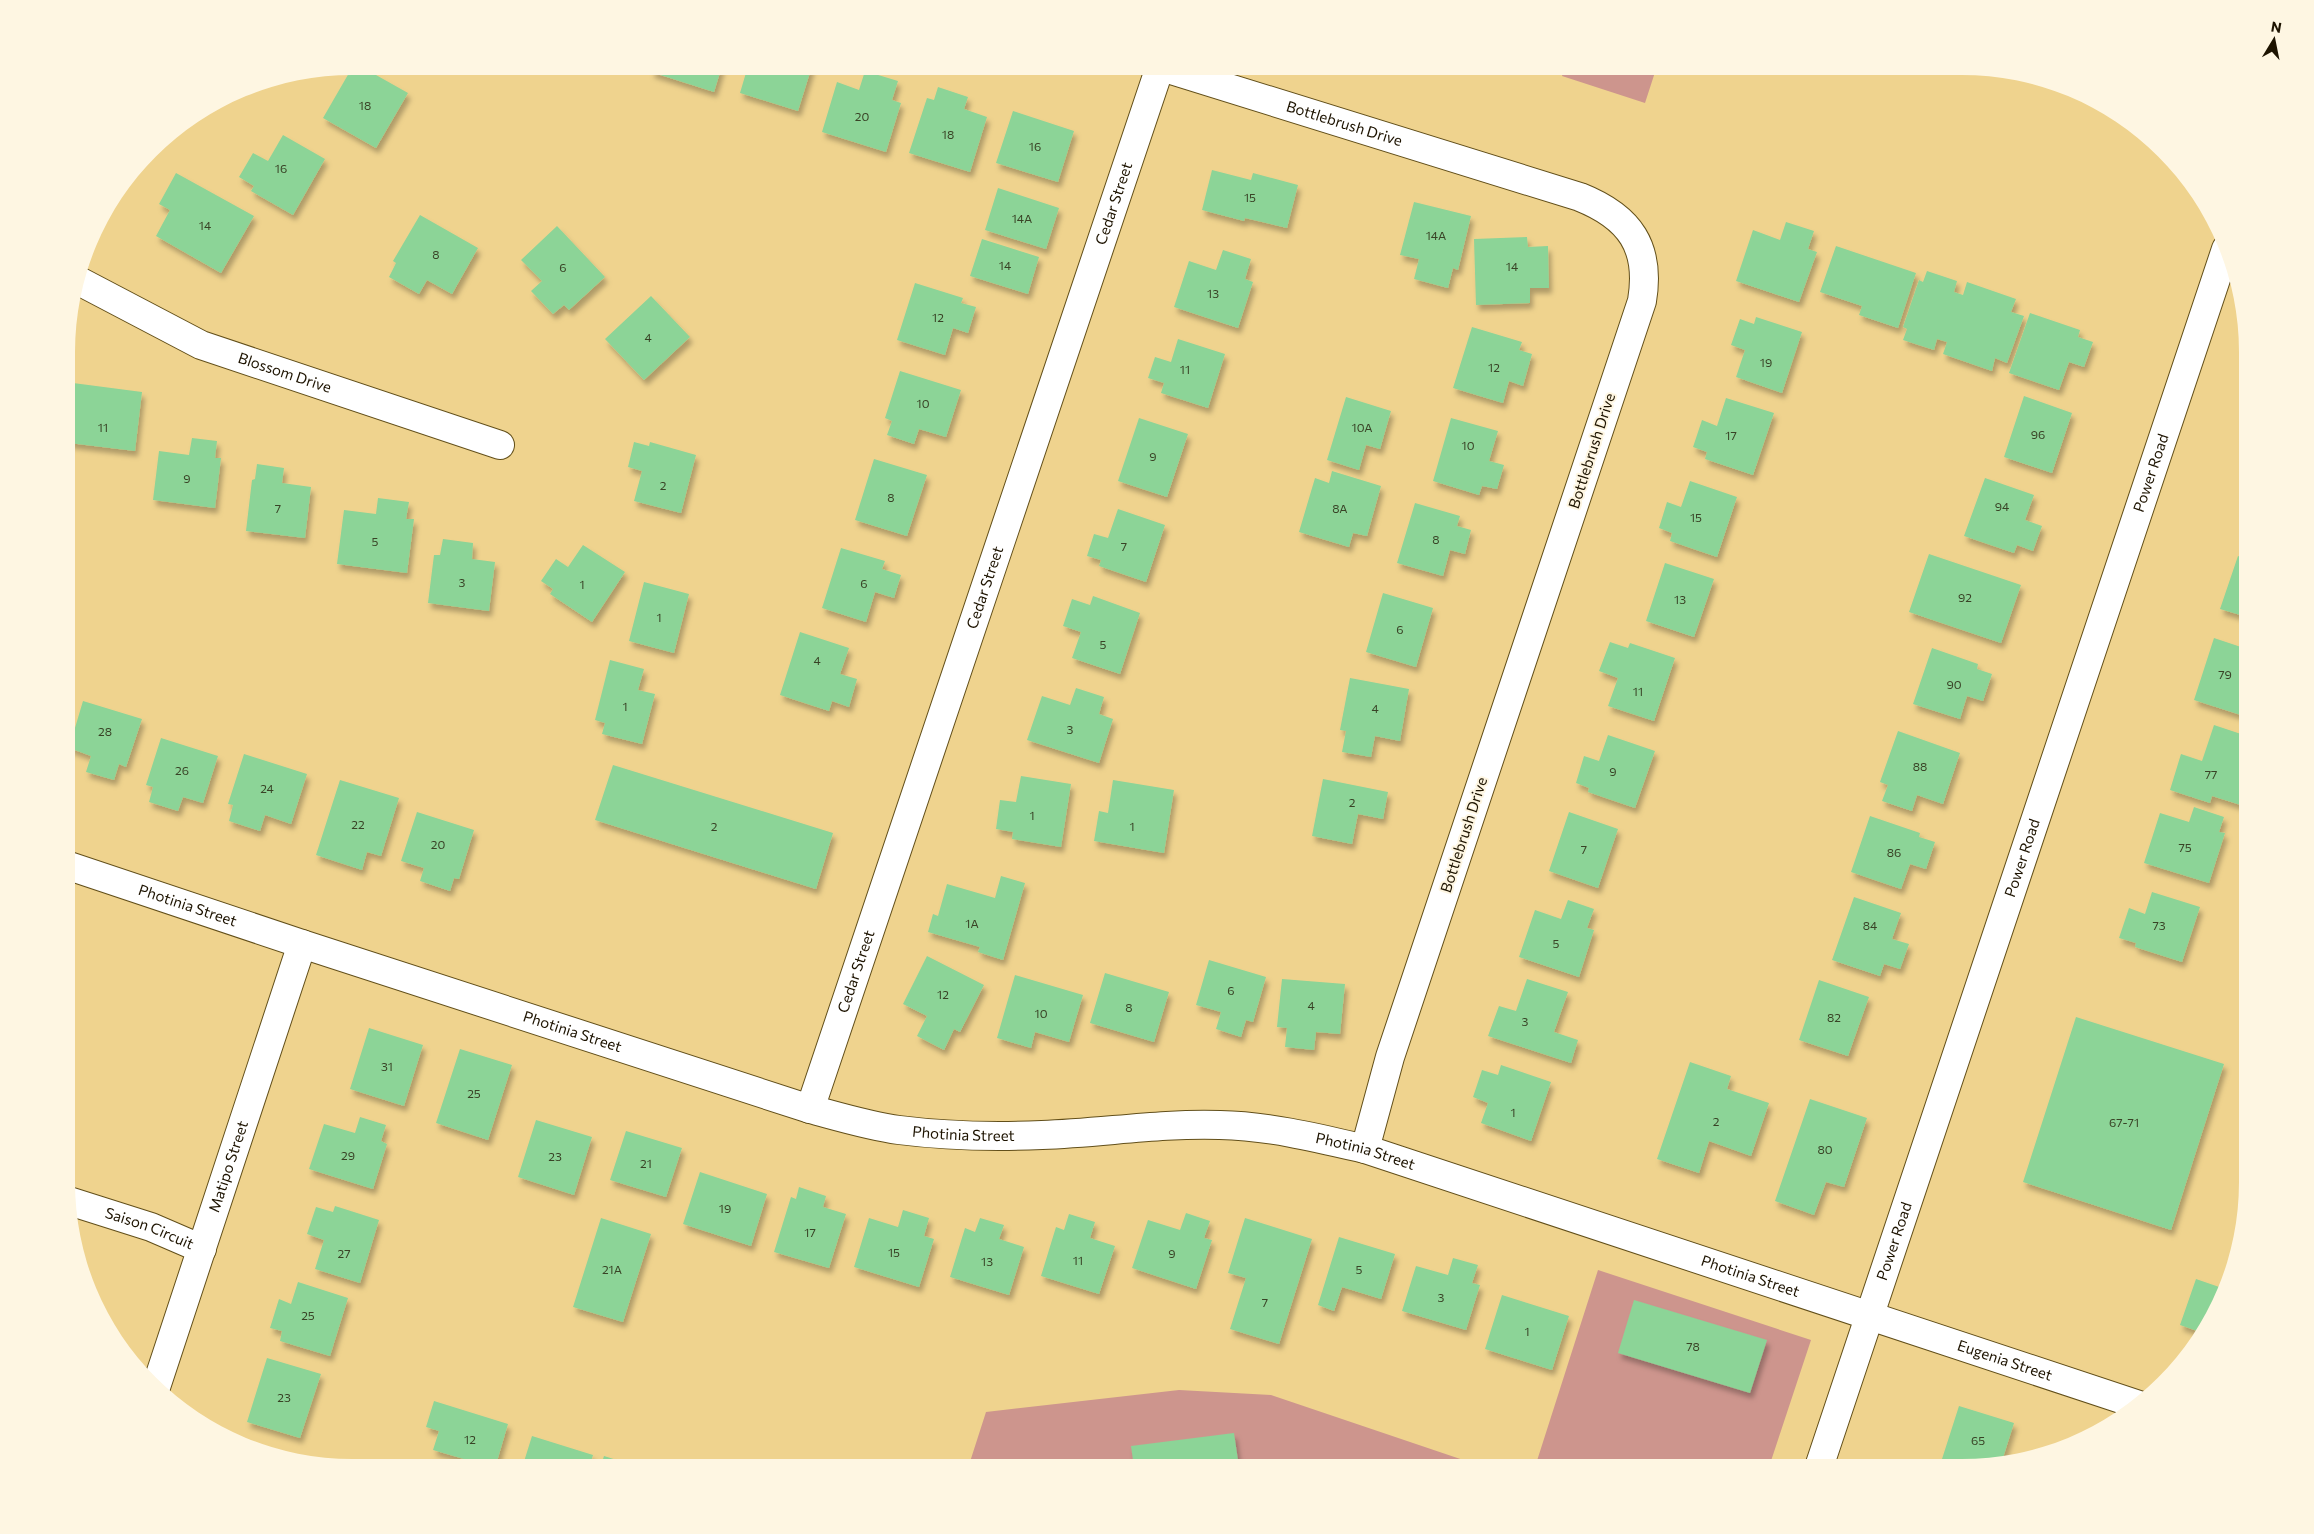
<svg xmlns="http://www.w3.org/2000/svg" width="2314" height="1534" font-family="Commissioner,sans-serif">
<defs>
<filter id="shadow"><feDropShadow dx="3" dy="5.5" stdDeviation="2.5" flood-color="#0004"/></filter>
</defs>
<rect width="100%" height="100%" fill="#efd38e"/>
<path fill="#cd958d" d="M1565,66H1657L1645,103L1562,76Z
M1598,1270L1811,1340L1769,1467H1535Z
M1179,1390L1271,1395L1484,1467L968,1468L986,1412Z"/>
<path fill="#8cd497" filter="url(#shadow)" d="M353,66H360L408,93L376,148L323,118Z
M653,66H722L714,92L651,72Z
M748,66H812L798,111L740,93Z
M865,71L898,81L892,100L901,103L886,152L822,132L837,82L859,90Z
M938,87L968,97L964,109L987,117L970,172L909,153L927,98L934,100Z
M1013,111L1074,131L1058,182L996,163Z
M283,135L325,159L293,215L251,191L254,186L239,177L253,153L268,161Z
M1212,170L1251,180L1253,173L1298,185L1287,228L1245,218L1244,221L1202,210Z
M176,173L254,216L221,273L156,236L170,210L159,204Z
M998,188L1059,208L1046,249L985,230Z
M1414,202L1471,216L1458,270L1453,268L1448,288L1414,279L1419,259L1400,255Z
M420,215L478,248L452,294L427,280L419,294L389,277L396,263L393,261Z
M1786,222L1814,231L1808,249L1817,252L1799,302L1736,281L1753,230L1780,240Z
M557,226L605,277L569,310L564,305L553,314L531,291L542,281L521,260Z
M1527,237L1528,247L1548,246L1549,288H1530V303L1476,305L1474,239Z
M982,239L1039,257L1028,294L970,276Z
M1836,246L1916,273L1898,328L1859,315L1862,306L1820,292Z
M1223,250L1251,259L1245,279L1253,282L1238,328L1174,307L1189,261L1216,270Z
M1927,271L1957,281L1954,292L1963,295L1967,282L2016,299L2011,312L2024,316L2007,363L1995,358L1992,371L1943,354L1947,342L1937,339L1934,350L1903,340L1907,329L1903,327L1919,280L1923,282Z
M915,283L963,298L961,303L976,307L968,333L953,328L945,355L897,340Z
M651,296L690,337L644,380L605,339Z
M2030,313L2080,330L2078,337L2093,342L2084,367L2069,362L2059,390L2009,373Z
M1756,317L1802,332L1782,393L1736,377L1745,350L1731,345L1740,319L1754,324Z
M1472,327L1522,342L1519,350L1532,354L1523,386L1509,381L1503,403L1453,388Z
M1178,339L1225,354L1208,408L1161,393L1164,383L1148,378L1155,357L1171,362Z
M900,371L961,390L946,437L919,429L914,444L887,435L892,421L885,418Z
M73,383L142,392L135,451L69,443V413Z
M2024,396L2072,413L2052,473L2004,457Z
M1346,397L1391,411L1380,449L1366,445L1359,470L1327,460Z
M1726,398L1774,413L1753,475L1705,459L1707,452L1693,447L1702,420L1717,426Z
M1139,418L1188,434L1167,497L1118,481Z
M1451,418L1498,431L1489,461L1504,465L1497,489L1482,486L1479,495L1433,481Z
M192,438L217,441L215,458H221L215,508L153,500L159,451L189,455Z
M634,442L649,446L650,442L696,455L681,513L634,501L642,471L628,467Z
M874,459L927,475L907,536L855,520Z
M257,464L284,468L282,483L311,487L305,538L246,531L252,480L255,479Z
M1332,471L1381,486L1367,536L1353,533L1349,547L1299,532L1315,478L1329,483Z
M1985,478L2034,495L2025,520L2042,526L2033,551L2017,545L2014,553L1964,536Z
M1690,481L1737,497L1717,557L1670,541L1672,533L1659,528L1667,502L1681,507Z
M378,498L409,502L406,519H414L407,573L337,564L344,510L376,514Z
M1415,503L1460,516L1457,526L1471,530L1465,554L1450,550L1443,576L1397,563Z
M1118,509L1165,525L1146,582L1099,566L1101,560L1087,556L1094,534L1108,538Z
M2247,530V552L2240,550Z
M443,539L473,543L472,559L495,562L489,611L428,603L434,555H440Z
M583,545L625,572L592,622L550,594L553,589L541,581L556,559L568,567Z
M841,548L885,561L882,569L901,575L894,598L875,592L866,622L822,608Z
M1929,554L2021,585L2001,643L1909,612Z
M2238,556L2247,559V617L2220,609Z
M1665,563L1714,579L1694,637L1646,621Z
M644,582L689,594L674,653L629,641Z
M1383,593L1433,608L1416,667L1366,652Z
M1093,596L1140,613L1120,674L1072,658L1081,632L1063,626L1072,599L1090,605Z
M800,632L849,648L840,674L857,679L849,707L832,701L829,711L780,695Z
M2214,638L2247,649V717L2194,700Z
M1610,642L1628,648L1630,643L1675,658L1654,721L1608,706L1618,678L1599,671Z
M1932,648L1978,664L1977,669L1992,674L1983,701L1967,696L1960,719L1913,704Z
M610,660L644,669L638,690L655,694L642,744L602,734L605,723L595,720Z
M1350,678L1409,689L1400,741L1375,736L1371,757L1342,752L1346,731L1340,730Z
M1076,688L1104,697L1099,714L1113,719L1099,763L1027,740L1042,696L1070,705Z
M83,701L142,719L126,767L119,764L114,780L86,772L91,756L69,748Z
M2214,725L2247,736V807L2212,796L2210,803L2170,790L2181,754L2202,761Z
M1898,731L1960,753L1943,804L1917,795L1912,811L1882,801L1888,785L1880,782Z
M1608,735L1655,751L1635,808L1588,792L1589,788L1576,783L1584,756L1599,761Z
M161,738L218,756L203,803L183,797L178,811L149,802L153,787L146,785Z
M244,754L307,774L291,824L265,815L260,831L229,821L233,805L228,804Z
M613,765L833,833L816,889L595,820Z
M1021,776L1071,784L1061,847L1012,839L1013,832L996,829L1000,800L1016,802Z
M1323,779L1388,792L1383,819L1358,814L1352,844L1312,836Z
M340,780L399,798L381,856L367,852L362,870L316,855Z
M1113,780L1174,790L1164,853L1094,841L1099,811L1108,813Z
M2194,807L2224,817L2219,832L2225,833L2209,883L2144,863L2160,813L2189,822Z
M417,812L474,830L459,879L454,878L450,891L420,881L424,868L401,861Z
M1569,812L1618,829L1598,888L1549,871Z
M1870,816L1920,833L1919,837L1935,842L1926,869L1910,864L1901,889L1851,872Z
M1001,876L1025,883L1003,960L978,952L980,947L928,932L933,914L938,916L947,884L995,898Z
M2152,892L2200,907L2182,962L2135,947L2136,943L2119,938L2129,908L2145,914Z
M1854,897L1901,913L1892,939L1909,944L1900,969L1884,964L1880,976L1832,960Z
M1568,900L1594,909L1587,928L1594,930L1579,977L1519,957L1535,910L1561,919Z
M927,956L984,985L960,1032L954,1029L944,1050L917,1036L927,1016L903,1004Z
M1209,960L1266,977L1253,1022L1246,1020L1241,1037L1216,1029L1221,1012L1196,1005Z
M1105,973L1169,992L1154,1042L1090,1023Z
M1015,975L1083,995L1069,1042L1035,1032L1031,1048L997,1038Z
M1282,979L1345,984L1340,1034L1316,1032L1314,1050L1285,1047L1287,1028L1277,1027Z
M1527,979L1568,992L1554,1032L1578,1040L1571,1063L1488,1036L1499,1006L1516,1011Z
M1819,980L1869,997L1848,1056L1799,1040Z
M2076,1017L2224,1064L2171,1230L2023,1182Z
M369,1028L423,1045L404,1106L350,1089Z
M460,1049L512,1065L488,1140L436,1123Z
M1690,1062L1731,1076L1727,1089L1769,1103L1751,1156L1709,1141L1699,1173L1657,1159Z
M1501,1065L1551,1082L1531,1141L1481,1123L1488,1103L1473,1097L1482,1070L1498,1075Z
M1810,1099L1867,1118L1844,1187L1826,1182L1814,1215L1775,1201Z
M360,1117L386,1125L381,1141L387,1144L373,1189L309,1169L324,1124L355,1133Z
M536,1120L592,1137L574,1195L518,1177Z
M626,1131L682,1148L666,1197L610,1180Z
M700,1172L767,1194L751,1246L683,1224Z
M799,1187L826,1196L823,1207L846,1214L829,1268L774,1252L791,1197L796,1199Z
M335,1206L379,1220L360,1283L315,1269L324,1240L307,1234L316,1207L333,1212Z
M903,1210L929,1218L924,1236L934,1239L919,1287L854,1267L869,1218L898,1227Z
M1186,1213L1210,1221L1204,1238L1212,1240L1196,1289L1132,1268L1148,1220L1180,1230Z
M1069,1214L1095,1222L1090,1238L1115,1246L1099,1294L1041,1276L1056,1227L1064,1230Z
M601,1218L651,1234L623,1322L573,1307Z
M980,1218L1004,1225L999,1239L1024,1247L1009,1295L950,1277L965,1228L975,1232Z
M1245,1218L1312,1239L1279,1344L1230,1329L1246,1278L1228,1273Z
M1339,1237L1395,1254L1381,1299L1342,1287L1334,1311L1318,1305Z
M1453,1258L1478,1265L1472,1283L1480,1285L1466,1330L1402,1311L1416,1266L1448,1275Z
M2196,1279L2225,1289L2203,1333L2180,1325Z
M298,1282L348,1298L330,1356L280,1341L282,1331L270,1328L279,1299L291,1304Z
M1502,1295L1569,1316L1552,1370L1485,1349Z
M1634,1300L1767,1340L1750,1393L1618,1353Z
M267,1358L321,1374L300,1438L247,1422Z
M434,1401L508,1424L495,1468L433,1450L439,1431L426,1427Z
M1959,1406L2014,1423L2001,1464L1966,1467L1942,1459Z
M1234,1433L1239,1467H1134L1131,1446Z
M532,1436L593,1455L589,1468H522Z
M604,1456L639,1467V1468H600Z"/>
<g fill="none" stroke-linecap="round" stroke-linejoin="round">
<g stroke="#624f1a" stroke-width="30">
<g id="minor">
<path id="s1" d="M1158,66L1580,197C1630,217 1651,247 1642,301L1390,1057L1365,1149"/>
<path id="s2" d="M79,281L201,345L500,445"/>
<path id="s3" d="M69,866L302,944L810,1109C840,1117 869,1126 899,1130C946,1136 994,1137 1042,1135C1102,1133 1160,1123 1220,1125C1269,1126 1318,1138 1365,1149L2139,1405"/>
<path id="s4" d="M810,1109L1160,67"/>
<path id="s5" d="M69,1201L151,1227L202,1249"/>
<path id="s6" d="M156,1387L302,944"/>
</g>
</g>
<g stroke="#624f1a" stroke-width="30">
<g id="secondary">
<path id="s7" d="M1819,1467L2226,249"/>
</g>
</g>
<use href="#minor" stroke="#fff" stroke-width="28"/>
<use href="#secondary" stroke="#fff" stroke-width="28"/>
</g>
<g text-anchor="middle" stroke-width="4" stroke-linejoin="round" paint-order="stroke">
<g font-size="12" fill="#394326">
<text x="365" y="110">18</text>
<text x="862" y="121">20</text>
<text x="948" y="139">18</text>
<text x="1035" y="151">16</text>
<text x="281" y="173">16</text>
<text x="1250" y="202">15</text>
<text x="1022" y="223">14A</text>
<text x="205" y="230">14</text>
<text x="1436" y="240">14A</text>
<text x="436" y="259">8</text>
<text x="1005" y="270">14</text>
<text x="1512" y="271">14</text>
<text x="563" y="272">6</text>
<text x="1213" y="298">13</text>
<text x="938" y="322">12</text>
<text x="648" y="342">4</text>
<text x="1766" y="367">19</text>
<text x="1494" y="372">12</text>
<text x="1185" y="374">11</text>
<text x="923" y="408">10</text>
<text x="103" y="432">11</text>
<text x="1362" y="432">10A</text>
<text x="2038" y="439">96</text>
<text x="1731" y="440">17</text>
<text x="1468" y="450">10</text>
<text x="1153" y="461">9</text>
<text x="187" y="483">9</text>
<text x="663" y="490">2</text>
<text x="891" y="502">8</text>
<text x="2002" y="511">94</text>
<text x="278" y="513">7</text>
<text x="1340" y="513">8A</text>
<text x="1696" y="522">15</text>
<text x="1436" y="544">8</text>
<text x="375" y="546">5</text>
<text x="1124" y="551">7</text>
<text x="462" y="587">3</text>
<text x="864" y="588">6</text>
<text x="582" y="589">1</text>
<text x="1965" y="602">92</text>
<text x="1680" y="604">13</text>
<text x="659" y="622">1</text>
<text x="1400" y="634">6</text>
<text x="1103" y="649">5</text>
<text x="817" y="665">4</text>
<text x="2225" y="679">79</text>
<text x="1954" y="689">90</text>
<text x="1638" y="696">11</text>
<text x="625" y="711">1</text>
<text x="1375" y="713">4</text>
<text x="1070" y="734">3</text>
<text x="105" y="736">28</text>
<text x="1920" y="771">88</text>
<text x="182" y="775">26</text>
<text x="1613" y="776">9</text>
<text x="2211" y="779">77</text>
<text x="267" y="793">24</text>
<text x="1352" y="807">2</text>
<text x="1032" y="820">1</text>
<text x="358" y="829">22</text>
<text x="714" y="831">2</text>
<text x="1132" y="831">1</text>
<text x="438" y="849">20</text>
<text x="2185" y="852">75</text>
<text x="1584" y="854">7</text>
<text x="1894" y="857">86</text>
<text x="972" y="928">1A</text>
<text x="1870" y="930">84</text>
<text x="2159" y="930">73</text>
<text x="1556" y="948">5</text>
<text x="1231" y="995">6</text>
<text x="943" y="999">12</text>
<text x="1311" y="1010">4</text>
<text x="1129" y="1012">8</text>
<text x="1041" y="1018">10</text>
<text x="1834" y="1022">82</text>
<text x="1525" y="1026">3</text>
<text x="387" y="1071">31</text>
<text x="474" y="1098">25</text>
<text x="1513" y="1117">1</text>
<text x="1716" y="1126">2</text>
<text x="2124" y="1127">67-71</text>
<text x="1825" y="1154">80</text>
<text x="348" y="1160">29</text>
<text x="555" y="1161">23</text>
<text x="646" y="1168">21</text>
<text x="725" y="1213">19</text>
<text x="810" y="1237">17</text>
<text x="894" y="1257">15</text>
<text x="344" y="1258">27</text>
<text x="1172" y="1258">9</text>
<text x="1078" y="1265">11</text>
<text x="987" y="1266">13</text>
<text x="612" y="1274">21A</text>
<text x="1359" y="1274">5</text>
<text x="1441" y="1302">3</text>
<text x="1265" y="1307">7</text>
<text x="308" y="1320">25</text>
<text x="1527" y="1336">1</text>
<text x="1693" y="1351">78</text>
<text x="284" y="1402">23</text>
<text x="470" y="1444">12</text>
<text x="1978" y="1445">65</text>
</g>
<g font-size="15" fill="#1d1300" stroke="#fef6e2">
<text dy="5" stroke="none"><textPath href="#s1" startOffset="195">Bottlebrush Drive</textPath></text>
<text dy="5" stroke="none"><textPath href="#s4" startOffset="955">Cedar Street</textPath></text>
<text dy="5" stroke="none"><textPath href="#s2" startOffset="226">Blossom Drive</textPath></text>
<text transform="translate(1592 451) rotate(-72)" y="5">Bottlebrush Drive</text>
<text dy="5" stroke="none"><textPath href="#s7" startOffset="1048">Power Road</textPath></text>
<text dy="5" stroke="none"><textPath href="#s4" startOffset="550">Cedar Street</textPath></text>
<text transform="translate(1464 835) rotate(-72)" y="5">Bottlebrush Drive</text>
<text dy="5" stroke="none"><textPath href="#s7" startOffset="642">Power Road</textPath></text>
<text dy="5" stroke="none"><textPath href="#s3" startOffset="125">Photinia Street</textPath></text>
<text dy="5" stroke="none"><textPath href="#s4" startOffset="145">Cedar Street</textPath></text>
<text dy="5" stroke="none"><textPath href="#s3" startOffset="530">Photinia Street</textPath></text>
<text dy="5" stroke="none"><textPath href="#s3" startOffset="936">Photinia Street</textPath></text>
<text dy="5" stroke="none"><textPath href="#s3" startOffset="1341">Photinia Street</textPath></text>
<text dy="5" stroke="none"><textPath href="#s6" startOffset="232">Matipo Street</textPath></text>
<text dy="5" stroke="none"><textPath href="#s5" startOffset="85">Saison Circuit</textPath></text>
<text dy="5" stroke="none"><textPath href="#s7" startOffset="238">Power Road</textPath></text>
<text dy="5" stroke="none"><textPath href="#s3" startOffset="1746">Photinia Street</textPath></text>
<text dy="5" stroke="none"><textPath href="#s3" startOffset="2014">Eugenia Street</textPath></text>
</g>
</g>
<path d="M0 0H2314V1534H0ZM352 75H1962A277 277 0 0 1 2239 352V1182A277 277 0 0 1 1962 1459H352A277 277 0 0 1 75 1182V352A277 277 0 0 1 352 75Z" fill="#fef6e2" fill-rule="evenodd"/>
<g transform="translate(2274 40) rotate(10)" stroke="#fef6e2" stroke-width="4" paint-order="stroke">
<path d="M0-4L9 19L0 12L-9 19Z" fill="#1d1300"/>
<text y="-8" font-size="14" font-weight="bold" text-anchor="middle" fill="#1d1300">N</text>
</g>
</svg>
